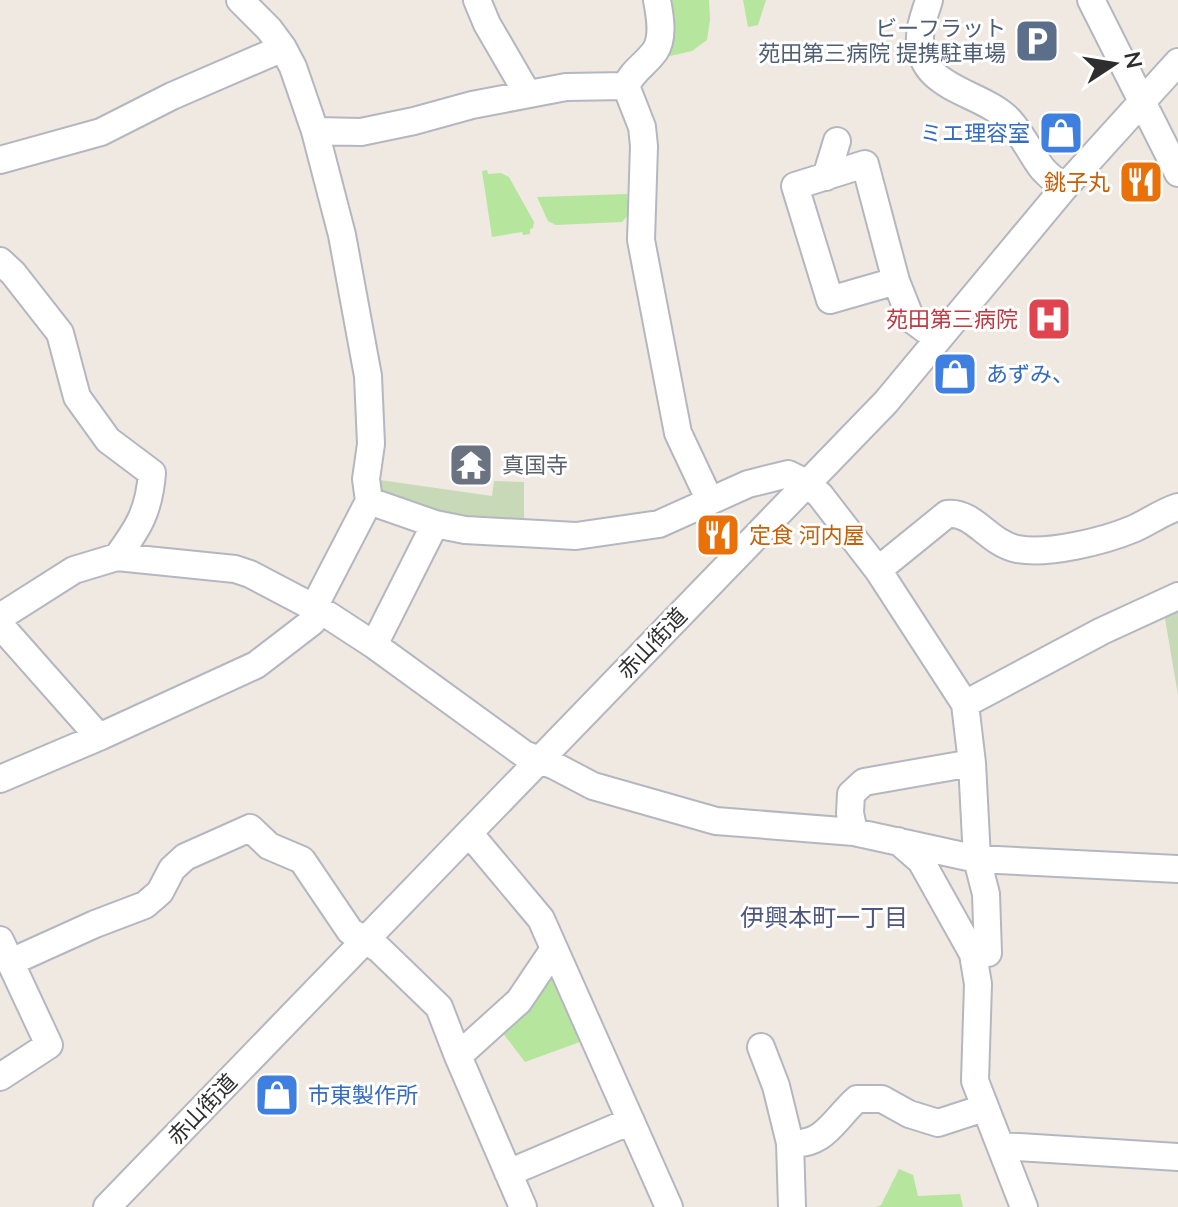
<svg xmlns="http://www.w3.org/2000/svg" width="1178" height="1207" font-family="'Nunito Sans','Noto Sans JP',sans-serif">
<rect width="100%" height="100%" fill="#efe9e1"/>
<path fill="#b6e59e" d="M665,0H709L710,20L707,40L692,51L666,57Z
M743,0H766L758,25L748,27Z
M487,170L488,174L501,173L509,177L534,222L533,228L530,229V234L523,235L522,232L492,237L482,171Z
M627,194L629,214L622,222L556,225L548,221L537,197Z
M554,962L588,1039L525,1062L499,1028Z
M899,1169L913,1175L918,1196L960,1194L963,1207H876L881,1205Z"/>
<path fill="#c8d9b8" d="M373,479L492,496L494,481L524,482V525L469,522L378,498Z
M1178,601V695L1163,607Z"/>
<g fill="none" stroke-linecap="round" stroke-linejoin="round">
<g stroke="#b4b7c1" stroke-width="30">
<path id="minor" d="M477,0L487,24L527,93
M657,0C660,16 664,38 655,51C645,65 633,70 626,86L642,127L644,146L641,240L678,433L710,501
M929,0C926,11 920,24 920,36C917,90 980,90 1009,120C1022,134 1030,152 1041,167C1047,175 1056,181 1064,188
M1091,0L1178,173
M315,131L361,132L414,121L472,105L566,87L626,86
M0,160L101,132L172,96L283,48
M826,177L837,141
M0,261L13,273L60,333L77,397L108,440L152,473C149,511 139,527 117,557
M896,281L830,300L795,186L865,164L896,281L911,319L937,338
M369,501L435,524L465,530L576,536L659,524L748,484L788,474L806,483L820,495L878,570L965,704L972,763L977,859L986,894L988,953L973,954L978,984L975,1081L1024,1207
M878,570L947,514C974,511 988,543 1017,549C1048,555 1104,541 1133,529C1149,522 1162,512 1178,507
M0,617L74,570L117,557L235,569L250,574L328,615L374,645L524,754L555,766L593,786L716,821L854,832L977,859L1178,869
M0,625L99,737
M374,645L435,524
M965,704L1102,631L1178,596
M0,779L99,737L256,665L312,622L313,609L369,501L366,479L371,444L368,376L342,235L315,131L293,67L283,48L269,29L240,0
M854,832L850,813L851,794L864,782L972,763
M469,833L541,919L669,1207
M898,841L921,861L973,954
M0,940L49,1045L0,1077
M11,962L95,924L145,905L160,892L172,869L185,857L250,828L269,846L302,860L350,931L379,949L439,1007L458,1056
M761,1047L776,1086L790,1143L792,1207
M790,1143C824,1147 835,1118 857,1099H882L909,1114L938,1123L984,1108
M1002,1146L1178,1157
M508,1173L631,1121
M107,1207L886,402L1064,188L1178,62
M523,1207L458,1056L519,1001L554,949"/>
</g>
<use href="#minor" stroke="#fff" stroke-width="26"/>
</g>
<defs>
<g id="parking-square" transform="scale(2.3)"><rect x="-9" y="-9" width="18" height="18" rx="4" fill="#5c6f8a" stroke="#fff"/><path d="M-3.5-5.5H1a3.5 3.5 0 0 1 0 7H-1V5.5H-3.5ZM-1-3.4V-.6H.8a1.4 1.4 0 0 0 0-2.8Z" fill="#fff"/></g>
<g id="shop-square" transform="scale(2.3)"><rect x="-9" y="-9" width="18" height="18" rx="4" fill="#3f7fe0" stroke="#fff"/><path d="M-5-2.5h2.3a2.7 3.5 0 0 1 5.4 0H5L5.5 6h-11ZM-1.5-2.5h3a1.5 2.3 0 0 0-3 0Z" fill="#fff"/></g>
<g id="restaurant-square" transform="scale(2.3)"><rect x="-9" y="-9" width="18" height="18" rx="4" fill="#e8710a" stroke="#fff"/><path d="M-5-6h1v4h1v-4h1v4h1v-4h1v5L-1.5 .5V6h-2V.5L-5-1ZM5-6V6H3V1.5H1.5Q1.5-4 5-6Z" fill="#fff"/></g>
<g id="hospital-square" transform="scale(2.3)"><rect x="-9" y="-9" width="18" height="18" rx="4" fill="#e0444e" stroke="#fff"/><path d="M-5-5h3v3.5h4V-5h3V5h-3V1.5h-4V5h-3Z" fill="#fff"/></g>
<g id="temple-square" transform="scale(2.3)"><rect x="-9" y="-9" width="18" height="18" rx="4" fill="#6b7280" stroke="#fff"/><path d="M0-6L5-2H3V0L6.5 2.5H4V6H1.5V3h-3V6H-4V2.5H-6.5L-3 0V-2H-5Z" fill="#fff"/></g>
</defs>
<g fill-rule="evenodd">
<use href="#parking-square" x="1037" y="41"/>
<use href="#shop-square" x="1061" y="133"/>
<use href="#restaurant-square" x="1141" y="182"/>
<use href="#hospital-square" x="1049" y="319"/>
<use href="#shop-square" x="955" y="374"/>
<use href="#temple-square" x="471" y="465"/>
<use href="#restaurant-square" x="718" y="535"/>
<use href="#shop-square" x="277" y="1095"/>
</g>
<g text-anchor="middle" stroke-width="6" stroke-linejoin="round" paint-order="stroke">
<g font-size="22" fill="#4e5e75" stroke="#fff" text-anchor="end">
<text x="1006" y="36">ビーフラット<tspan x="1006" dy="25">苑田第三病院 提携駐車場</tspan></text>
</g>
<g font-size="22" fill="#366cbe" stroke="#fff" text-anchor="start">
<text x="1030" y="141" text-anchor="end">ミエ理容室</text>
<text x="986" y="382">あずみ、</text>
<text x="308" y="1103">市東製作所</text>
</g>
<g font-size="22" fill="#c56008" stroke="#fff" text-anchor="end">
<text x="1110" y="190">銚子丸</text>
<text x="749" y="543" text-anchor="start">定食 河内屋</text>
</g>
<g font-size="22" fill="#be3a42" stroke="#fff" text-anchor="end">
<text x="1018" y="327">苑田第三病院</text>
</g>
<g font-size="22" fill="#5b616d" stroke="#fff" text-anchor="start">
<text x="502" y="473">真国寺</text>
</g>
<g font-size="22" fill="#2e2e2e" stroke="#fff">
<text transform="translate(652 643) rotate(-46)" y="8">赤山街道</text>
<text transform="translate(202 1109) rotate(-46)" y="8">赤山街道</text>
</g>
<g font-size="24" fill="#4d5680" stroke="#fff">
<text x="824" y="926">伊興本町一丁目</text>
</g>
</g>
<g transform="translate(1114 64) rotate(78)" stroke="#ffffff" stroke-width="6" paint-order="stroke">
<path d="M0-6L14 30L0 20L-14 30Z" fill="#2e2e2e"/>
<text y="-12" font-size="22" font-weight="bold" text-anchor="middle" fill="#2e2e2e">N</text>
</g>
</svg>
